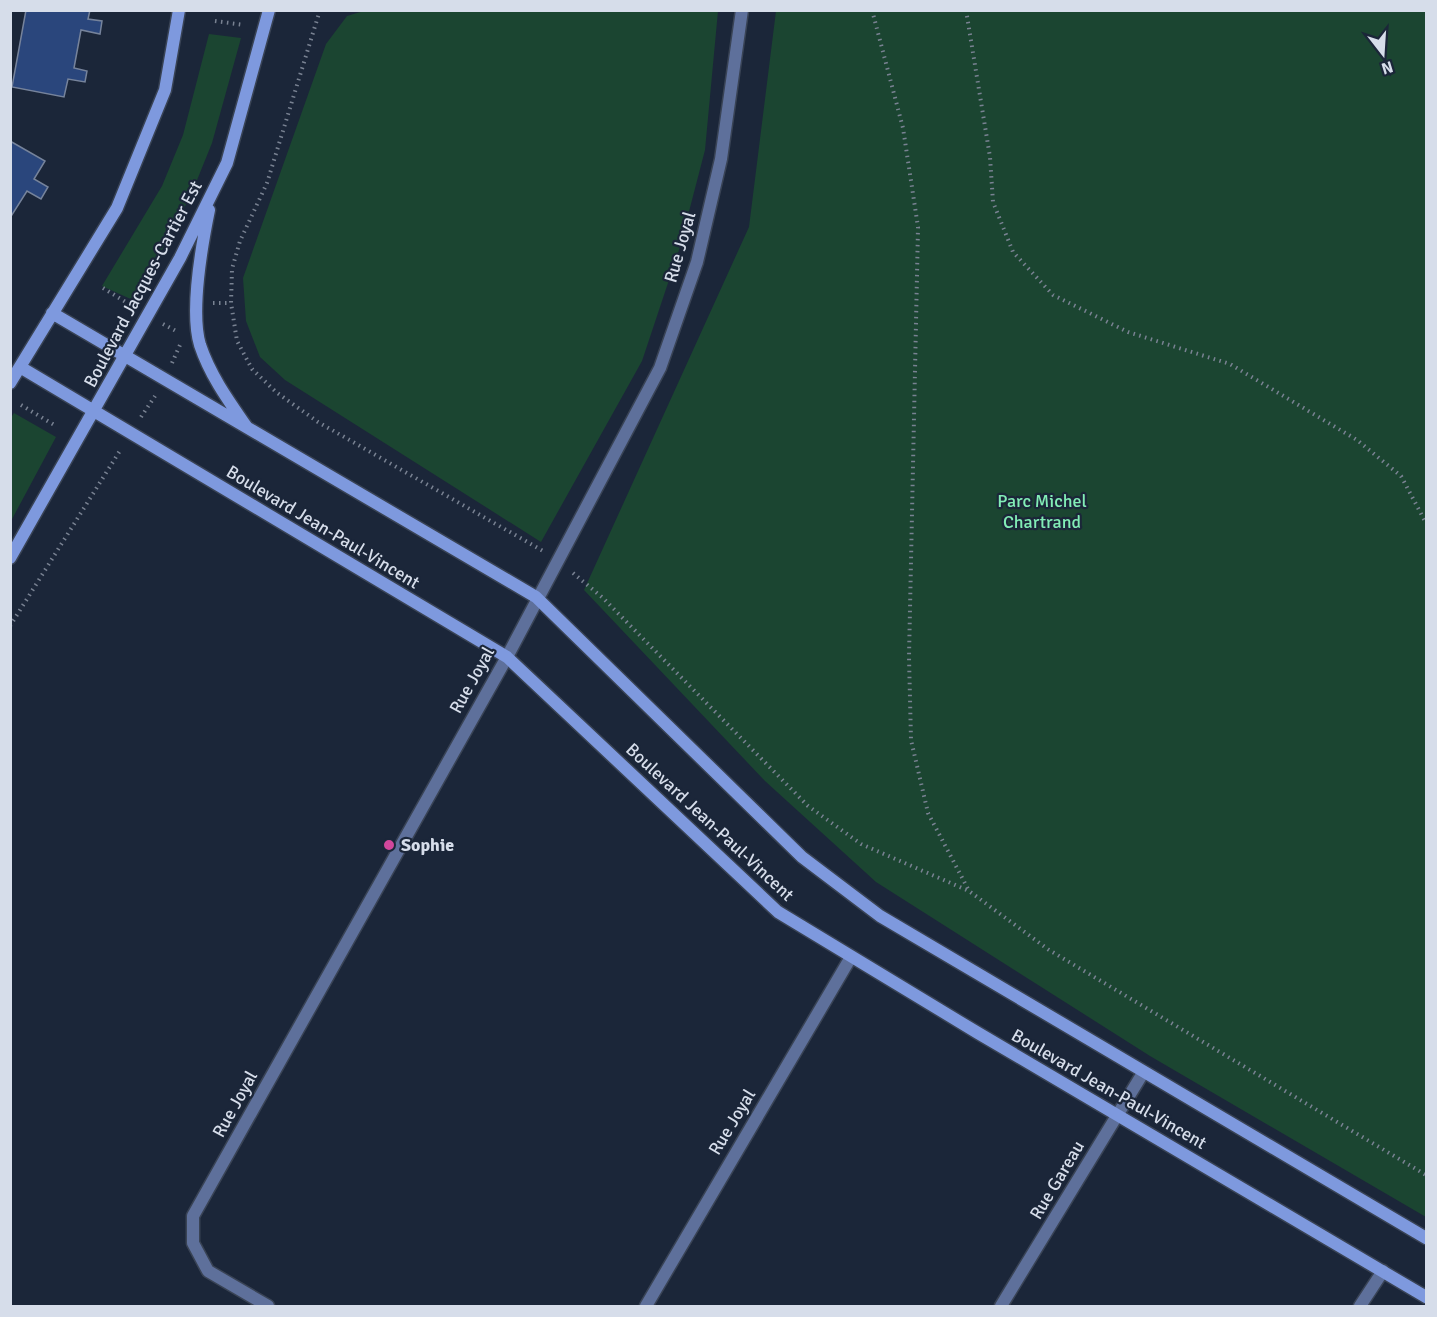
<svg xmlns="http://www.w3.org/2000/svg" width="1437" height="1317" font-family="Signika,sans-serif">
<rect width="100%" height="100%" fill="#1b2639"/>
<path fill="#1b4531" d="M367,10L718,11L705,150L679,250L642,361L541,542L285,380L260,357L246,321L243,278L326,44L347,16Z
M776,11H1426V1217L1150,1056L876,882L765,781L584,590L749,227Z
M209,34L241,38L212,143L191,195L135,301L102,286L162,186L183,135Z
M14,413L56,437L11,521L10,419Z"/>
<path fill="#2a467c" stroke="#76839b" stroke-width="1.5" d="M26,10H90L88,19L102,21L100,34L81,30L74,68L87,71L85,82L68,79L64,97L12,87Z
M10,141L45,161L34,179L48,187L41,199L27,191L10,218Z"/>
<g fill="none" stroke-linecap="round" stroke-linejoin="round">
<g stroke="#394355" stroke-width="15">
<path id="street" d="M268,1306L208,1271L193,1243V1216L507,657L660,368L697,262L721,159L742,10
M646,1306L851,957
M1001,1306L1143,1073
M1360,1306L1383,1271"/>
</g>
<g stroke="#394355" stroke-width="15">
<path id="secondary" d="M209,210C202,244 190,312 200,345C210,375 228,400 246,426
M52,313L536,597L802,857L880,916L1426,1238
M20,367L507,657L778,912L978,1033L1426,1297
M10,383L117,208L165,90L179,10
M10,558L180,258L227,163L269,10"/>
</g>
<path stroke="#798292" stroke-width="4" stroke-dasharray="1.5 4.5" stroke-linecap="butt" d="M320,10L267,183L240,241L232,269L231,303L237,341L252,369L276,392L318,422L543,551
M872,10L903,128L918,227L909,657L911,740L928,813L968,889
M966,10L990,157L993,202L1013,252L1053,295L1128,332L1230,364L1357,440L1401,476L1426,523
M215,21L244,25
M103,288L129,304
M213,303H231
M163,324L178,332
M172,363L180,345
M21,405L56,426
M141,417L155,396
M573,573L603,598L808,806L861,844L969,891L1049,950L1426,1175
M10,626L121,449"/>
<use href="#street" stroke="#5e709b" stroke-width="12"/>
<use href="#secondary" stroke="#7e99de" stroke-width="12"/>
</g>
<circle fill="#d1479c" stroke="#1b2639" stroke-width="2" cx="389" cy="845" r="6"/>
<g text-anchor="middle" stroke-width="4.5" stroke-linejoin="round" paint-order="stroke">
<g font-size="18" fill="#d6ddea" stroke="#1b2639">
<text transform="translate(680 247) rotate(-74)" y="6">Rue Joyal</text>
<text transform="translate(143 284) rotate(-62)" y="6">Boulevard Jacques-Cartier Est</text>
<text transform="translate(323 527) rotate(31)" y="6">Boulevard Jean-Paul-Vincent</text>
<text transform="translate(472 680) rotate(-61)" y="6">Rue Joyal</text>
<text transform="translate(710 822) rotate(43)" y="6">Boulevard Jean-Paul-Vincent</text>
<text transform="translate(1109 1089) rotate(30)" y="6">Boulevard Jean-Paul-Vincent</text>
<text transform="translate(235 1104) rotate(-61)" y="6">Rue Joyal</text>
<text transform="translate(732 1122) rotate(-59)" y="6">Rue Joyal</text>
<text transform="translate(1057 1180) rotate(-59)" y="6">Rue Gareau</text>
</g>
<g font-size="18" fill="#82edb6" stroke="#1b2639">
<text x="1042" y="507">Parc Michel<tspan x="1042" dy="21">Chartrand</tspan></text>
</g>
<g font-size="18" font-weight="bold" fill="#d6ddea" stroke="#1b2639" text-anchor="start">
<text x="401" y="851">Sophie</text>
</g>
</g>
<rect width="1437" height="1317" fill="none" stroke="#d6ddea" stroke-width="24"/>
<g transform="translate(1383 54) rotate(163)" stroke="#1b2639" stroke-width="4.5" paint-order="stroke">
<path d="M0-4.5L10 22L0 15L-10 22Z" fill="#d6ddea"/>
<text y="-9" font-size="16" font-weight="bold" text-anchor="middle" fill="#d6ddea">N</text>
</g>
</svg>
